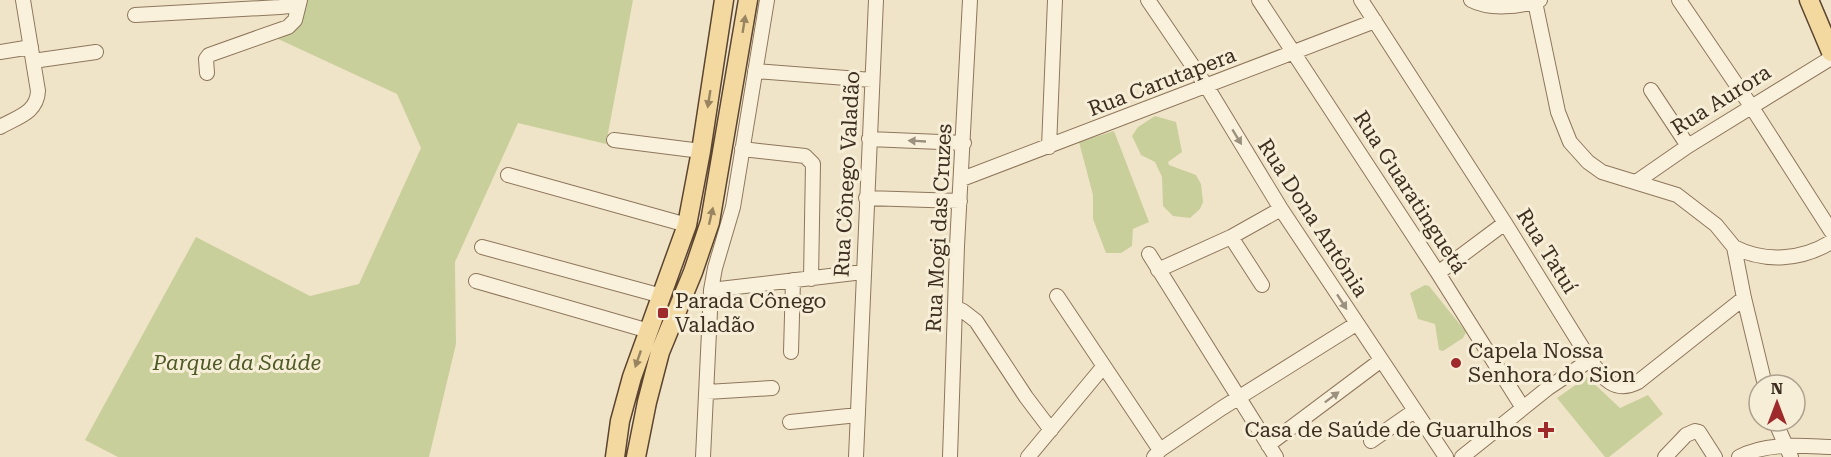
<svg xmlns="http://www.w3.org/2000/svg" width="1831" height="457" font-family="'Roboto Serif',serif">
<rect width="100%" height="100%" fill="#f0e4c8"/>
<path fill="#c9cf9b" d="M300,0H633L606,144L518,123L455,262L456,344L429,457H118L85,440L196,237L310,296L359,284L421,148L397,94L276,38Z
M1155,116L1176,122L1182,152L1168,162L1169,165L1196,175L1201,184L1203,202L1200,209L1190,218L1173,216L1163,206L1162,177L1155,162L1141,155L1132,136L1138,127Z
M1114,131L1149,222L1133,229L1132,246L1121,253H1106L1093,219V195L1079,142Z
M1425,285L1429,286L1466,332L1463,338L1443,351L1439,350L1435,324L1418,319L1410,293Z
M1587,377L1620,408L1648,395L1663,414L1609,457H1605L1557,398Z"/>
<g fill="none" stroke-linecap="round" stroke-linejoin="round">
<g stroke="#8d765c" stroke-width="16">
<path id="minor" d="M1148,0L1207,87L1281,209L1446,457
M1259,0L1438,273L1523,408
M1361,0L1505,223L1590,360C1603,378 1614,394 1638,382L1744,298
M1471,0C1490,10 1519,7 1540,0
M1679,0L1751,106L1831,231
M1535,2L1558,112L1570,142L1588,162L1602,172L1677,195L1716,225L1734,247L1744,298L1765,385
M135,15L280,7L289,6L299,0
M0,52L31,47
M33,61L96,52
M755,71L872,80
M207,73L206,59L209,55L288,27L295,20L300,0
M1651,90L1688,146
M0,127C17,117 37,113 38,91L23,0
M869,139L964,143
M614,140L701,151
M1049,147L1055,0
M742,149L805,156L813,164L811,279
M508,175L687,225
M962,179L1375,21
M1636,182L1688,146L1831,58
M866,198L960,201
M1231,237L1262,285
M482,247L662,296
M1734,247C1765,263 1802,260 1831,242
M1149,254L1276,457
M1158,270L1231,237L1281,209
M1438,273L1505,223
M476,281L649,331
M711,290L863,272
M1057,296L1160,450
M956,308L963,311L976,321L1026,397L1051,430
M791,352L793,280
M707,392L772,388
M1775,421L1791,457
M790,422L858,415
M1371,441L1414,411
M1268,445L1380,361
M703,457L711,290L715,268L733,207L767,0
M856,457L876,0
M950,457L957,246L970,0
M1028,457L1103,367
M1154,457L1160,450L1222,408L1356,324
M1462,457L1548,388L1590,360
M1665,457L1686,435L1695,431L1699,432L1715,457
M1739,457C1767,442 1801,446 1831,447"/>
</g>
<g stroke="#5b4430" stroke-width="21">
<path id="major" d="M1809,0L1831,52
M615,457L620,421L632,377L687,225L701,151L724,0
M636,457L647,402L660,352L693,272L710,222L748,0"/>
</g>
<use href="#minor" stroke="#faf1dc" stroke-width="14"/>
<use href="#major" stroke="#f3d9a0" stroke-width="18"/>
</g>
<defs><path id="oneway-solid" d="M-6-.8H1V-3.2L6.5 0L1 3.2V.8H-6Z" transform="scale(1.5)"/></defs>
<g fill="#988460">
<use href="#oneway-solid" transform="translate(744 24) rotate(-81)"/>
<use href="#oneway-solid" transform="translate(709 99) rotate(99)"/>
<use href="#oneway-solid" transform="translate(711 216) rotate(-77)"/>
<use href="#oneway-solid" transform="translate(638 359) rotate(109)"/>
</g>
<g fill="#9c907e">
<use href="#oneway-solid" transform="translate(1237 137) rotate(59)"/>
<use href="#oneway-solid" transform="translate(917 141) rotate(-177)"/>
<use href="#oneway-solid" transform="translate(1342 302) rotate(57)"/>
<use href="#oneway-solid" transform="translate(1332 397) rotate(-37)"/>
</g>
<g fill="#9e2a2b" stroke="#f7eed8" stroke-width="2">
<rect x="657" y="307" width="12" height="12" rx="3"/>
<circle cx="1456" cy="363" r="6"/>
<path d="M1543 421h6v6h6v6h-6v6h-6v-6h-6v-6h6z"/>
</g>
<g text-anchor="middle" stroke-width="6" stroke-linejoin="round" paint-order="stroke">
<g font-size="21" fill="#3d2e20" stroke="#f7eed8">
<text transform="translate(1162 82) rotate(-21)" y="7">Rua Carutapera</text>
<text transform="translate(1721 100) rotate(-32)" y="7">Rua Aurora</text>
<text transform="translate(847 174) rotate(-87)" y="7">Rua Cônego Valadão</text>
<text transform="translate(1410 192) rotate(57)" y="7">Rua Guaratinguetá</text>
<text transform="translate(1313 218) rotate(57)" y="7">Rua Dona Antônia</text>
<text transform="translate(939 228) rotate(-87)" y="7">Rua Mogi das Cruzes</text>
<text transform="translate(1547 251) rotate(58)" y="7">Rua Tatuí</text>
</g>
<g font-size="21" fill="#3d2e20" stroke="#f7eed8" text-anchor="start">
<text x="675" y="308">Parada Cônego<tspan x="675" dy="24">Valadão</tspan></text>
<text x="1468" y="358">Capela Nossa<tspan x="1468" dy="24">Senhora do Sion</tspan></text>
<text x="1532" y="437" text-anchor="end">Casa de Saúde de Guarulhos</text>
</g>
<g font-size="21" font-style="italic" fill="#4d5a26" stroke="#f7eed8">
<text x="237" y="370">Parque da Saúde</text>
</g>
</g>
<g transform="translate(1777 403)"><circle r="28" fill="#f7eed8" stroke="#ada18e" stroke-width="1.5"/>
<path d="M0-4.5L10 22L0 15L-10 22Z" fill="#9e2a2b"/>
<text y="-9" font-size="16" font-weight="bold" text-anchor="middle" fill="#3d2e20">N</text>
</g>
</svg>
